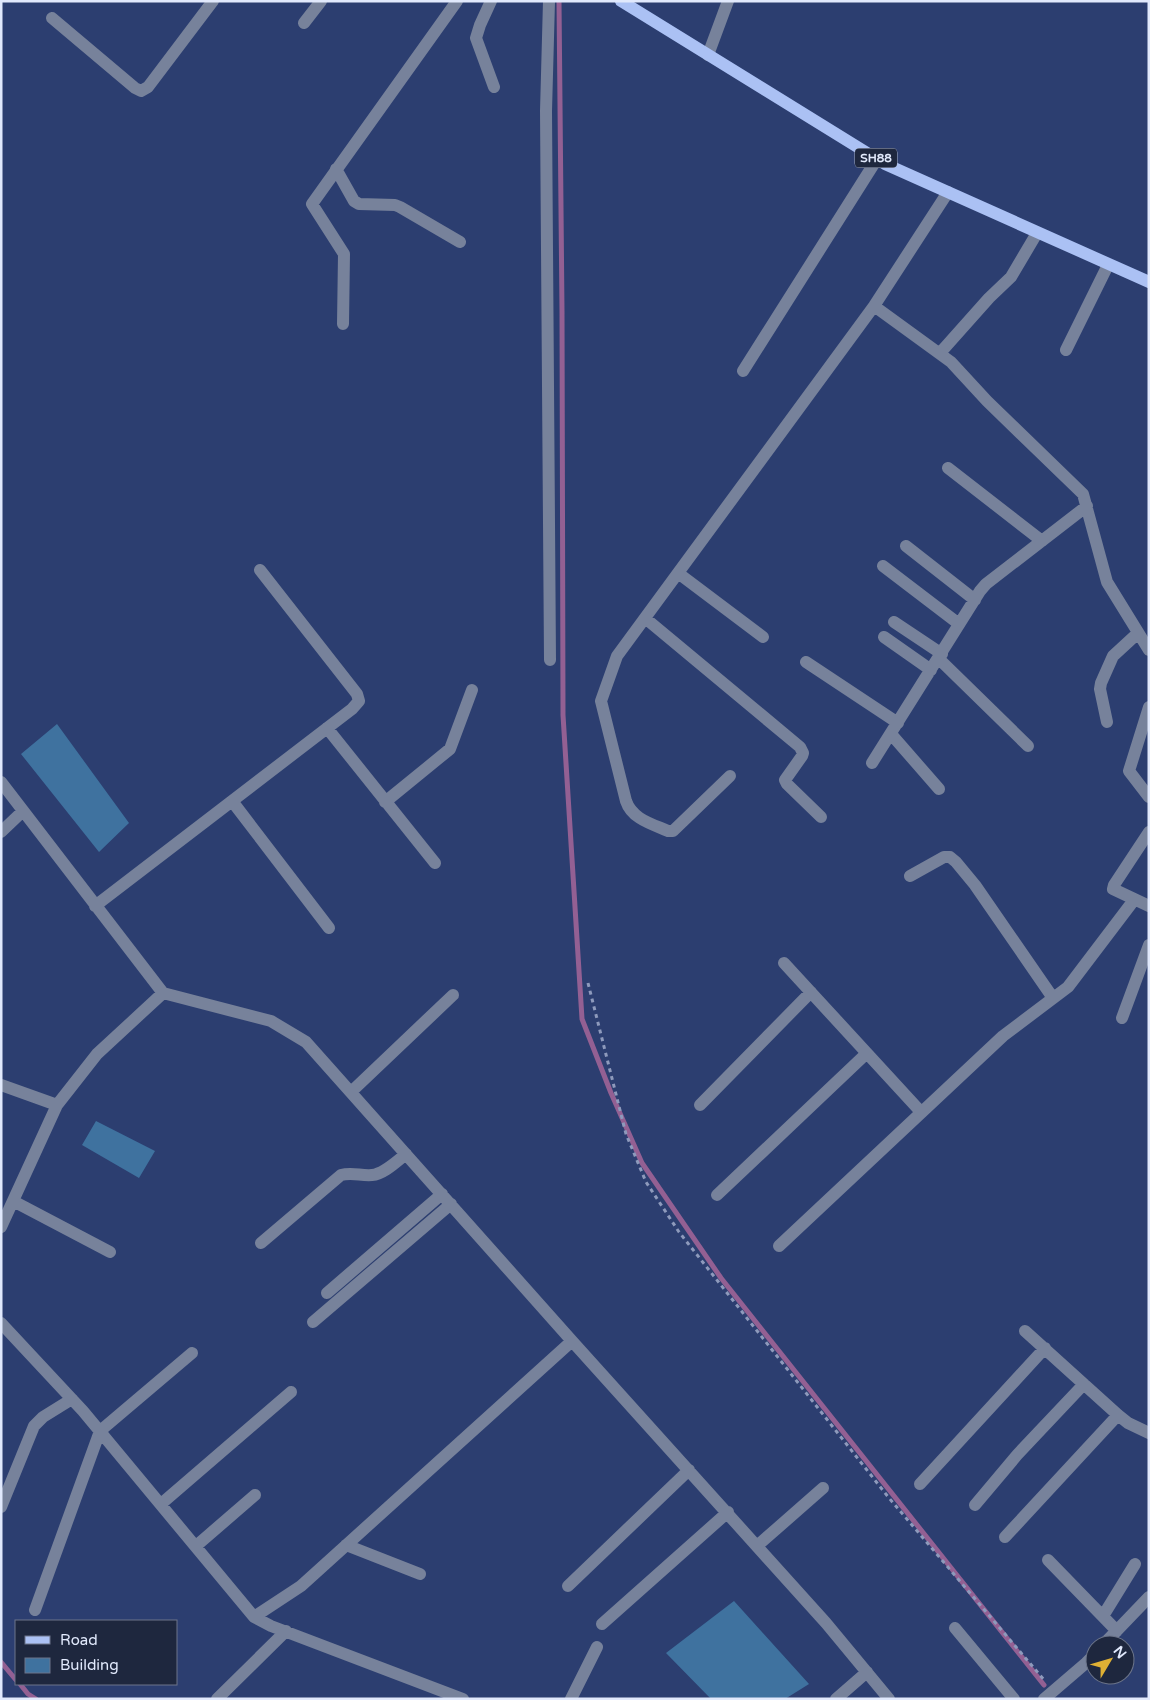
<svg xmlns="http://www.w3.org/2000/svg" width="1150" height="1700" font-family="'Varela Round',sans-serif">
<rect width="100%" height="100%" fill="#2c3e70"/>
<g fill="none" stroke-linecap="round" stroke-linejoin="round">
<path stroke="#936093" stroke-width="5" d="M559,1L562,311L563,715L582,1019L611,1093L642,1163L721,1278L1044,1685
M1,1662L16,1680
M20,1684L28,1694L36,1699"/>
</g>
<path fill="#3f729f" d="M57,724L129,823L99,852L21,754Z
M96,1121L155,1151L139,1178L82,1145Z
M734,1601L809,1684L785,1699H711L666,1653Z"/>
<g fill="none" stroke-linecap="round" stroke-linejoin="round">
<path stroke="#8e9abc" stroke-width="3" stroke-dasharray="4 4" stroke-linecap="butt" d="M588,983L626,1134L646,1182L679,1232L889,1498L1045,1681"/>
<path stroke="#77829b" stroke-width="12" d="M491,1L480,25L476,38L494,87
M549,1L546,111L550,660
M52,18L135,88L141,91L148,87L213,1
M304,23L321,1
M708,55L728,1
M336,169L354,201L359,204L395,205L400,207L460,242
M874,306L951,362L987,401L1083,494L1107,582L1149,650
M343,324L344,254L312,204L457,1
M1066,350L1108,265
M940,353L989,298L1011,277L1037,233
M743,371L877,159
M948,468L1042,541
M906,546L975,600
M883,566L959,624
M678,573L763,637
M645,618L800,747L803,753L802,756L785,780L787,784L821,817
M894,622L942,654
M884,637L931,670
M938,658L1028,746
M806,662L898,723
M1149,707L1129,771L1149,797
M1107,722L1100,689L1101,683L1113,656L1138,633
M327,728L435,863
M891,734L939,789
M872,763L980,591L986,584L1087,506
M730,776L673,831H668C652,824 632,819 626,801L601,701L617,656L874,306L948,192
M1,782L163,993L271,1021L306,1042L572,1341L826,1623L889,1699
M232,801L329,928
M385,802L450,749L472,690
M1,832L23,811
M1149,832L1114,885L1113,889L1149,906
M910,876L944,857H950L956,862L975,885L1053,998
M95,906L352,709L359,701L357,694L260,570
M784,963L921,1112
M1122,1018L1149,945
M1,1085L57,1105
M351,1092L453,995
M700,1105L811,992
M717,1195L867,1053
M13,1201L110,1252
M1,1227L57,1105L97,1054L163,993
M261,1243L341,1175C352,1172 361,1176 372,1175C384,1174 397,1161 406,1154
M779,1246L1003,1036L1068,987L1134,900
M327,1293L442,1194
M313,1322L451,1204
M1,1323L83,1411L254,1617L271,1626L463,1699
M1025,1331L1118,1415L1128,1423L1149,1433
M920,1484L1045,1348
M161,1504L291,1392
M975,1505L1017,1455L1084,1384
M1,1507L34,1426L43,1417L72,1399
M1005,1537L1118,1415
M346,1545L420,1574
M196,1546L255,1495
M757,1546L823,1488
M1048,1560L1117,1631
M568,1586L689,1470
M35,1610L100,1431L192,1353
M1103,1616L1135,1564
M254,1617L301,1586L572,1341
M602,1624L728,1512
M955,1628L1014,1699
M1103,1645L1149,1597
M217,1699L286,1631
M571,1699L597,1647
M836,1699L867,1672
M1044,1699L1086,1663L1095,1654"/>
<path stroke="#abc1f4" stroke-width="12" d="M621,1L885,164L1149,282"/>
</g>
<g text-anchor="middle" stroke-width="4.5" stroke-linejoin="round" paint-order="stroke">
<rect fill="#1e273e" stroke="#a6afc3" stroke-width="1" x="855" y="148.5" width="42" height="19" rx="4"/>
<g font-size="12" font-weight="bold" fill="#e1e9fc">
<text x="876" y="162">SH88</text>
</g>
</g>
<rect width="1150" height="1700" fill="none" stroke="#e1e9fc" stroke-width="5"/>
<rect x="15" y="1620" width="162" height="65" fill="#1e273e" stroke="#6c758a"/>
<rect x="25" y="1636" width="25" height="8" fill="#abc1f4" stroke="#6c758a"/>
<text x="60" y="1645" font-size="15" fill="#e1e9fc">Road</text>
<rect x="25" y="1658" width="25" height="15" fill="#3f729f" stroke="#6c758a"/>
<text x="60" y="1670" font-size="15" fill="#e1e9fc">Building</text>
<g transform="translate(1110 1660) rotate(52)"><circle r="24" fill="#1e273e" stroke="#6c758a"/>
<path d="M0-4L9 19L0 12L-9 19Z" fill="#dfb034"/>
<text y="-8" font-size="14" font-weight="bold" text-anchor="middle" fill="#e1e9fc">N</text>
</g>
</svg>
